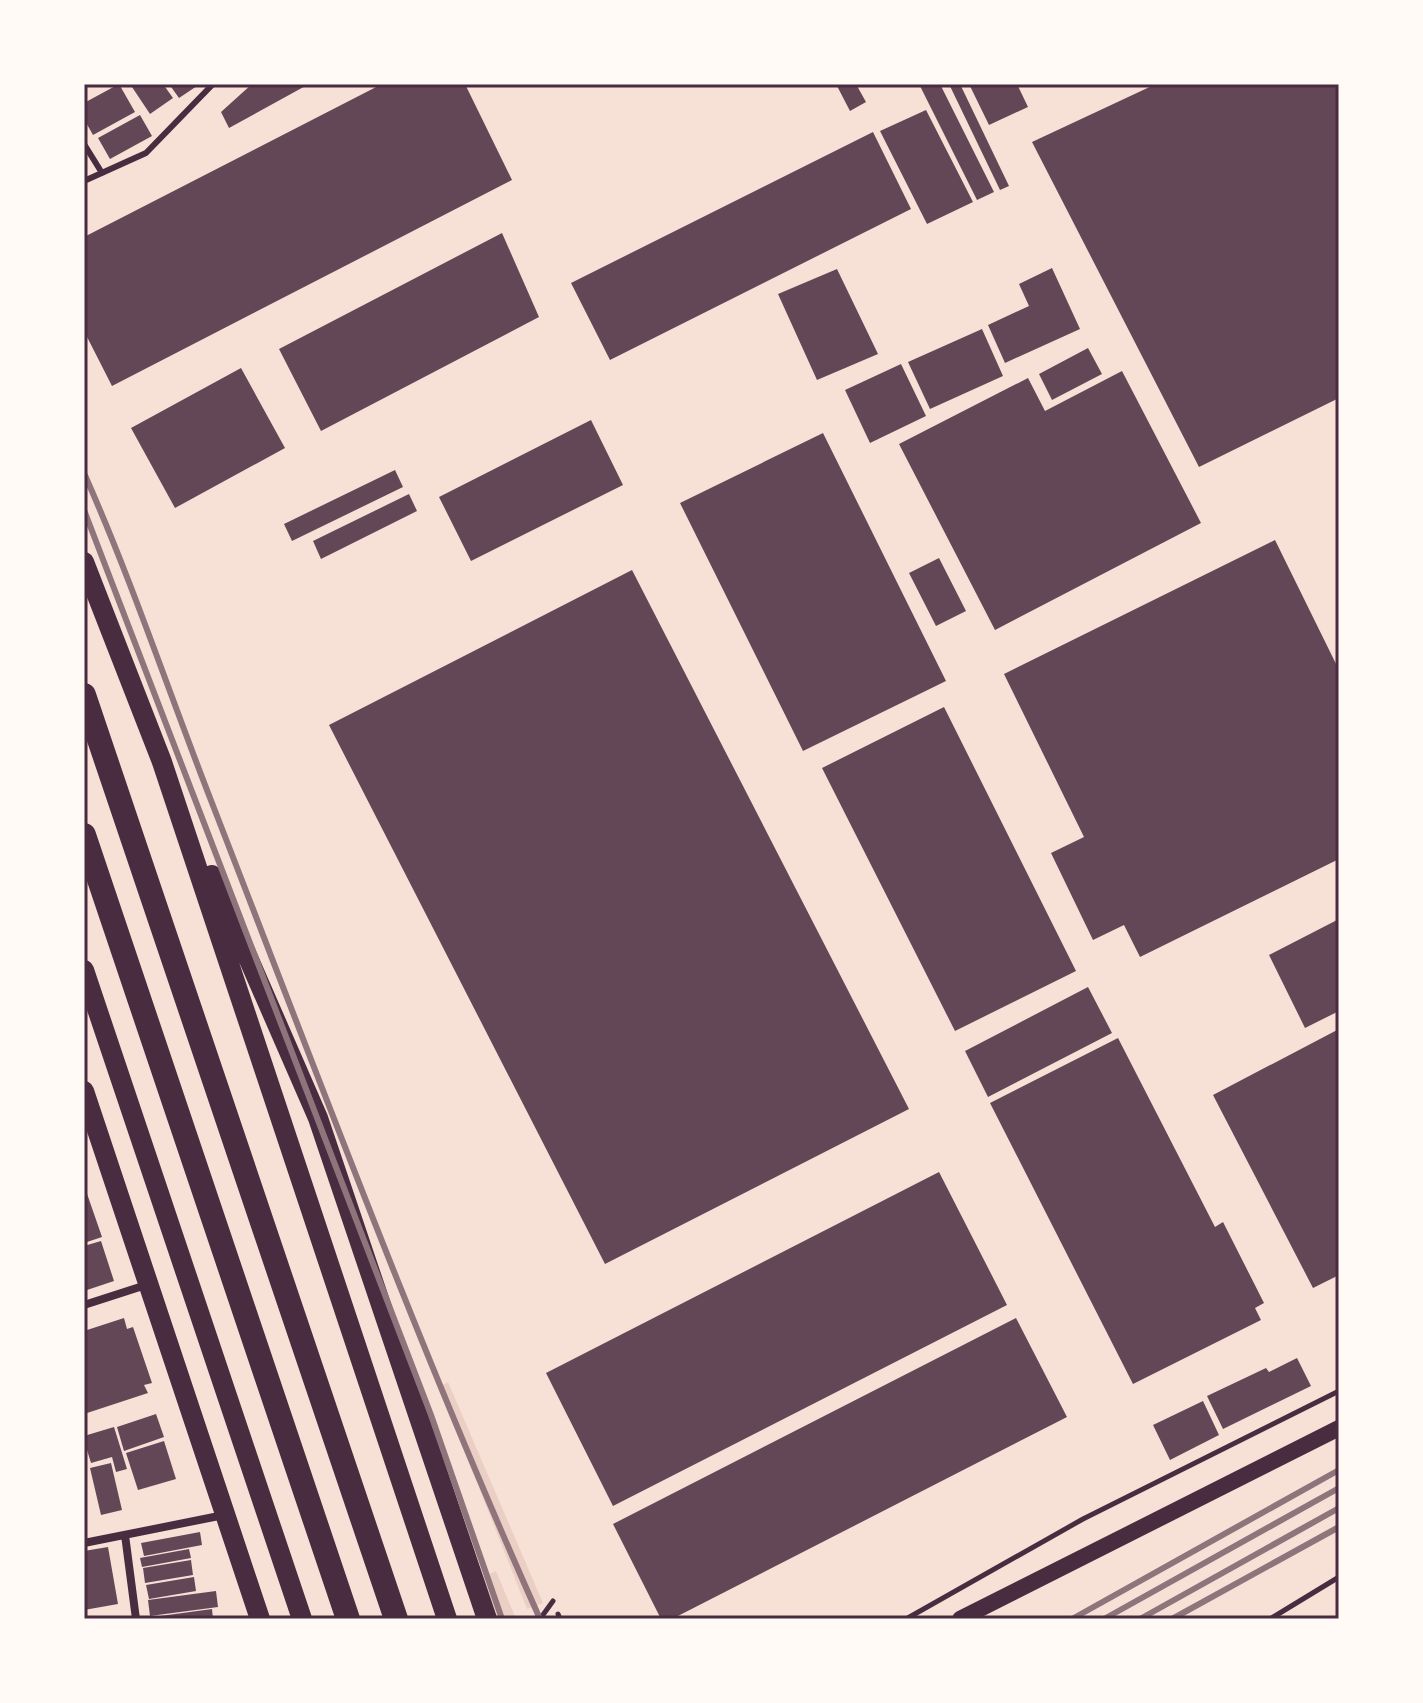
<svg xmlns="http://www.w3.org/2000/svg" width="1423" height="1703" font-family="Karla,sans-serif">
<rect width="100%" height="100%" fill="#f7e1d7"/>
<path fill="#ebcfc5" d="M448,1382L543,1603L527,1609L439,1387Z
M496,1571L516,1619H497L482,1577Z"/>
<path fill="#644757" d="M119,84L135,112L93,135L84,119V103Z
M130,84H163L173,98L150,114Z
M169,84H200L179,98Z
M252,84H309L229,128L221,112Z
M382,84H465L512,180L112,386L84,331V237Z
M836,84H856L866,102L850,111Z
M919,84H940L994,192L977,200Z
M949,84H960L1009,186L1000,190Z
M969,84H1017L1028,107L989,125Z
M1156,84H1339V398L1199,467L1032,142Z
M926,110L973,202L927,224L880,131Z
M140,115L152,136L110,159L98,138Z
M873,132L911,209L610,360L571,283Z
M502,233L539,317L321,431L279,349Z
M1052,268L1080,329L1005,363L988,325L1029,306L1019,284Z
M837,269L878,354L817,380L778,294Z
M982,329L1003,376L930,409L908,362Z
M1088,348L1102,374L1052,400L1039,374Z
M901,364L926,416L870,443L845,390Z
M241,368L285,448L175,508L131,428Z
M1122,371L1201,523L995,630L899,444L1028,378L1045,411Z
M591,420L623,485L471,561L439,497Z
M823,433L946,681L803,751L680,503Z
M395,470L403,487L292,541L284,524Z
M409,494L417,511L321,559L313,541Z
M1275,540L1339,670V859L1140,957L1124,925L1093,940L1051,853L1084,837L1004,674Z
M939,558L966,611L936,626L909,573Z
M632,570L909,1109L605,1264L329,725Z
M944,707L1076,971L955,1031L822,768Z
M1339,919V1011L1305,1028L1269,955Z
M1088,987L1112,1033L988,1097L965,1051Z
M1339,1029V1275L1313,1288L1213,1095Z
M1118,1038L1215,1227L1223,1222L1264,1303L1255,1308L1261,1320L1133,1384L990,1103Z
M939,1172L1007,1305L613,1506L546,1373Z
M84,1185L102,1237L84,1243Z
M101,1241L114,1281L84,1291V1246Z
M124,1318L127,1329L133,1327L152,1383L144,1385L148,1393L84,1414V1331Z
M1016,1318L1067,1417L672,1619H661L613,1524Z
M1297,1358L1311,1386L1223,1429L1207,1396L1266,1368L1269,1372Z
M1203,1401L1219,1435L1170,1460L1153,1425Z
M156,1414L164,1437L124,1451L117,1427Z
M114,1427L127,1469L116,1472L112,1457L91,1463L84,1440V1436Z
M164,1441L176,1479L138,1490L126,1453Z
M111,1463L122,1510L101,1515L90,1468Z
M200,1532L202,1545L144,1556L141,1543Z
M108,1547L118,1604L84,1610V1551Z
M189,1549L191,1558L142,1567L140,1558Z
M191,1560L193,1575L145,1583L143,1568Z
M194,1577L196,1591L149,1599L146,1585Z
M216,1591L218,1607L150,1616L148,1600Z
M212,1609L213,1619H153V1617Z"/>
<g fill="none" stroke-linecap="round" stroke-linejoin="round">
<path stroke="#4a2c40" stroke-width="5" d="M558,1614L560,1619
M540,1619L553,1601
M906,1619L1083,1519L1339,1391
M1270,1619L1339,1577"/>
<path stroke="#4a2c40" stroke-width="6" d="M84,144L102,173
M84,181L146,153L213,84"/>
<path stroke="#4a2c40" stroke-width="8" d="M84,1305L146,1285
M125,1535L136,1619
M84,1543L224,1515"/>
<path stroke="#4a2c40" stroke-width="16" d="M960,1619L1339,1428"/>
<path stroke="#4a2c40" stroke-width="20" d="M84,562L162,762L447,1619
M212,875L318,1118L487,1619
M84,970L302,1619
M84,1091L260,1619"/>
<path stroke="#4a2c40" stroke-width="24" d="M84,695L396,1619
M84,835L348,1619"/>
<path stroke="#8f747c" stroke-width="6" d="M84,473C132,581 169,693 212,803C318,1076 420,1351 540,1619
M84,510L431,1415L502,1619
M1072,1619L1339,1470
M1104,1619L1339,1488
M1140,1619L1339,1508
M1172,1619L1339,1527"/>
</g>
<rect width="1423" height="1703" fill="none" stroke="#fffaf5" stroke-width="172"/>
<rect x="86" y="86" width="1251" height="1531" fill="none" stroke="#4a2c40" stroke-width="3"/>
</svg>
